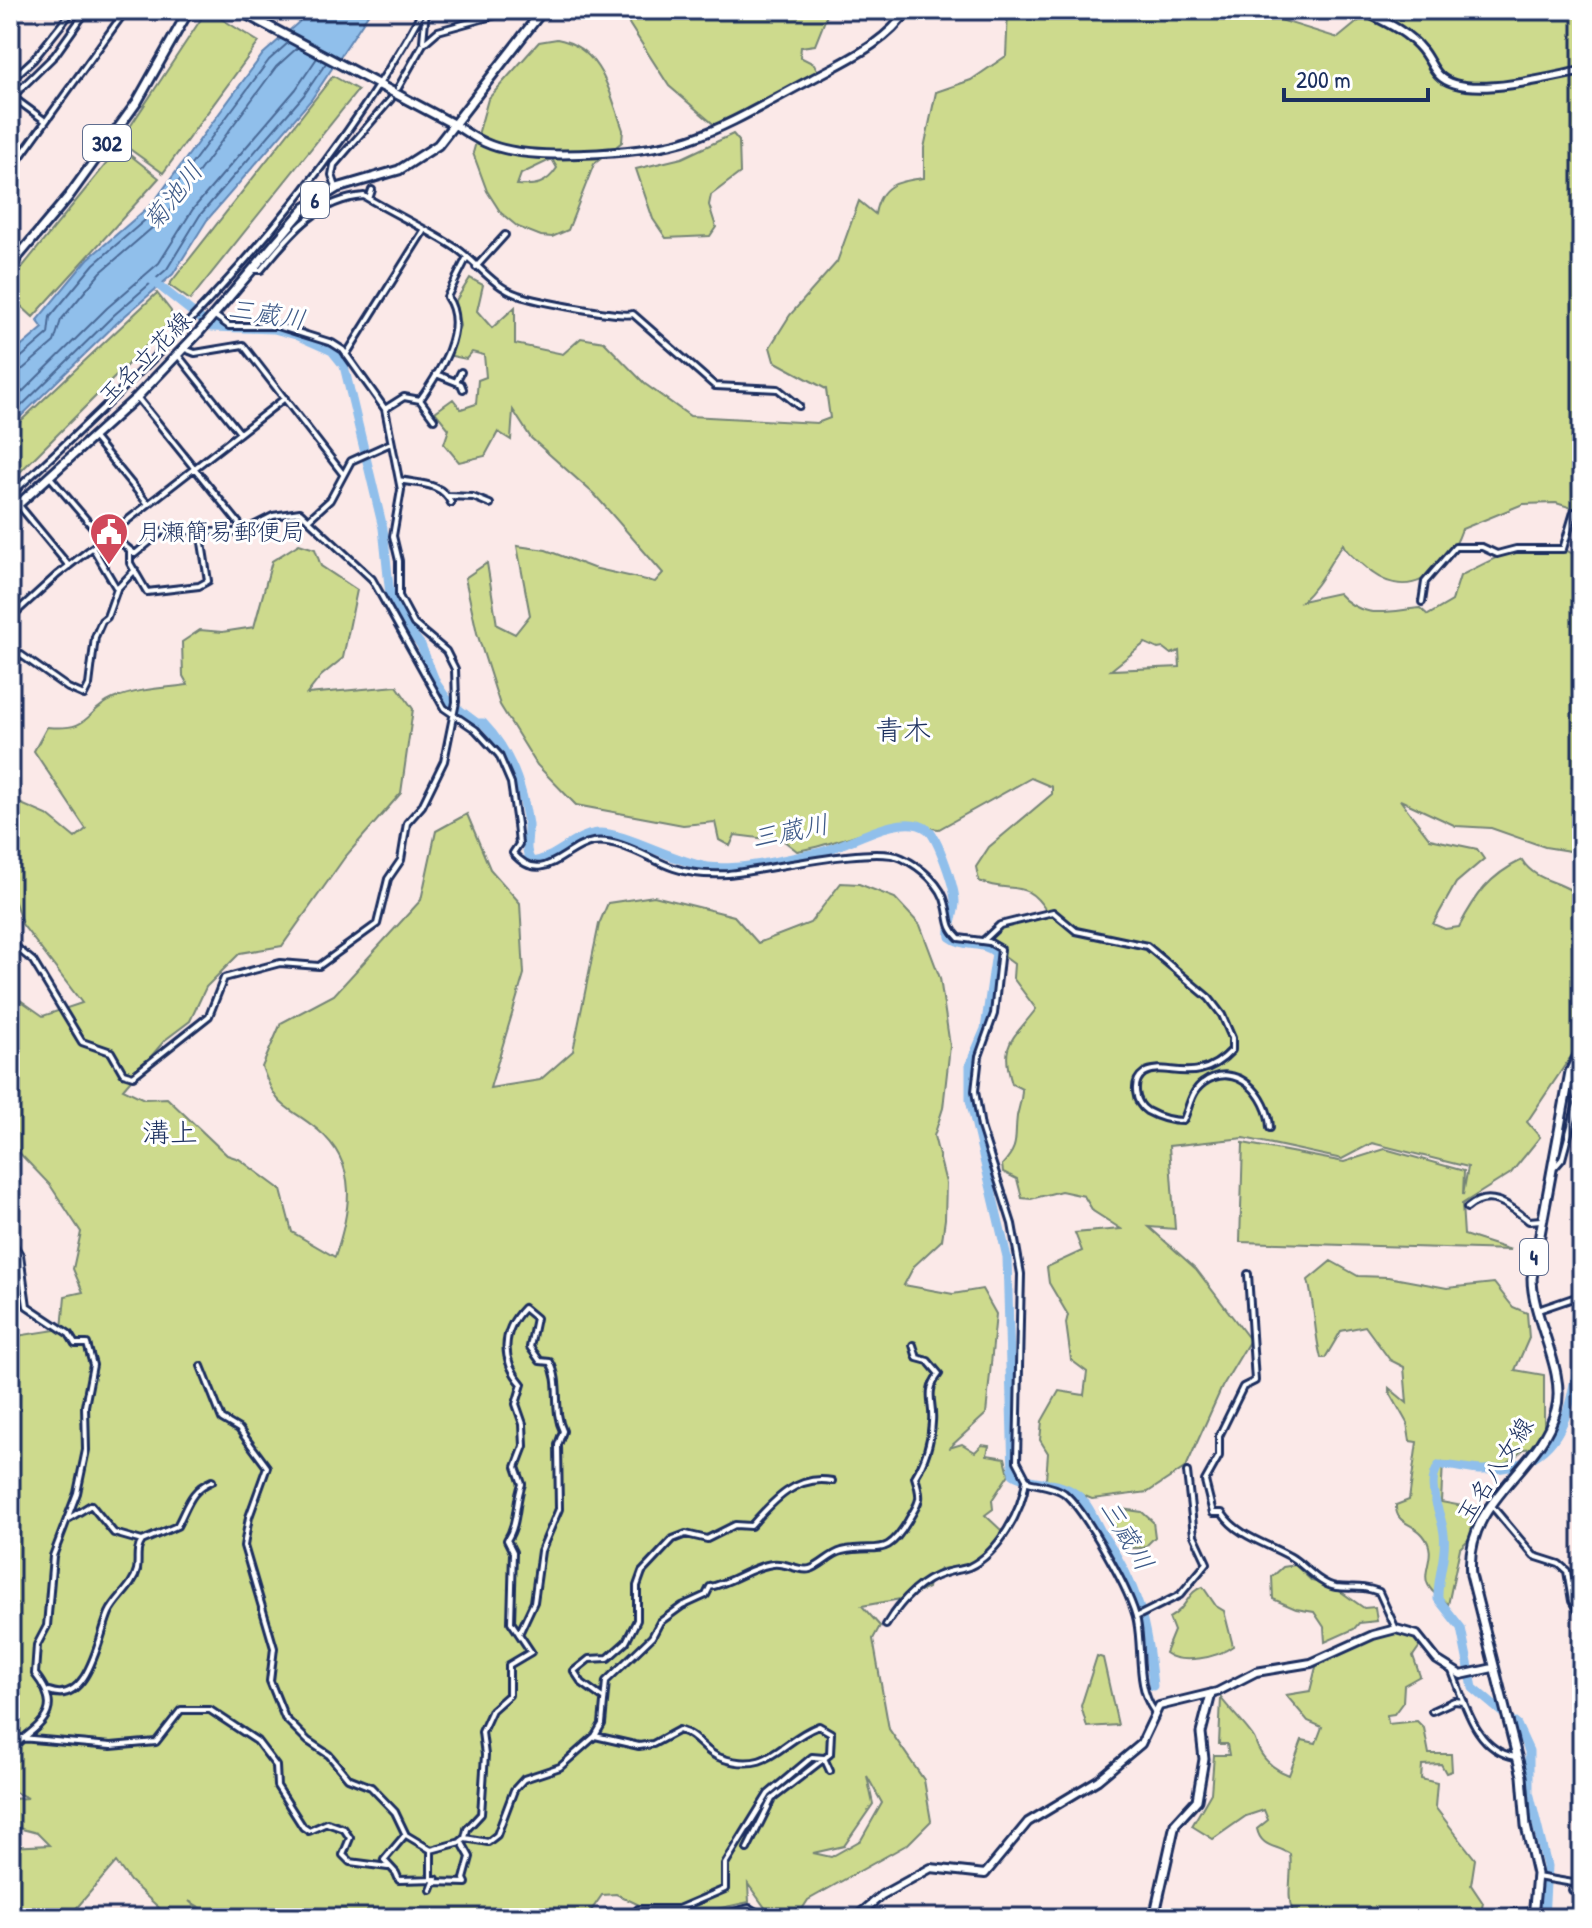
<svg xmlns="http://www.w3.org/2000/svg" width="1592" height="1928" font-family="'Patrick Hand','Klee One',sans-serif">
<rect width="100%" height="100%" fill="#fbe9e8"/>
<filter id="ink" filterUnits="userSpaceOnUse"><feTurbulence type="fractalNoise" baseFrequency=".0125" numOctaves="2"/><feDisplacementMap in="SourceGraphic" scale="16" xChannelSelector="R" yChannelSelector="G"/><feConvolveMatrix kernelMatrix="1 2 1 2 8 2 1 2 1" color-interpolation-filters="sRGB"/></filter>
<g filter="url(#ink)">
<path fill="#cdda8d" stroke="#748476" stroke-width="2" fill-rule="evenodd" d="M207,10L259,42L163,173L120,142Z
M615,10H829L815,45L801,47L800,57L814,64L820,75L718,128L669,86L626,19Z
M1008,10H1248L1338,38L1372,10H1582V511L1556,503L1523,504L1462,529C1446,575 1406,605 1364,566C1356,559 1346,553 1343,544C1328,564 1320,585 1302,601L1338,593C1363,621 1388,611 1420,608L1428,615L1452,601L1460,576C1492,560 1526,537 1564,550C1571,552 1576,556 1582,557V853L1545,847L1491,828L1456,826L1400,800L1430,839L1477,849L1484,859L1456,883L1433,924L1445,929L1459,927C1476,895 1489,876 1522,860C1536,883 1563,880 1582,898V1040L1527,1122L1540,1137L1511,1173L1462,1204L1464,1235L1511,1250L1240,1242L1243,1143L1344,1162L1385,1149L1464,1171L1463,1195L1468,1167L1372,1143L1342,1159L1244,1138L1169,1146L1175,1229L1149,1227L1196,1269L1250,1340L1222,1387L1186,1467L1148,1492L1092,1499L1046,1480L1048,1453L1040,1440L1042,1421L1059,1391L1084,1395L1087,1372L1071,1360L1066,1323L1068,1315L1049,1283L1047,1267L1082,1251L1075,1233L1121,1229L1093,1211L1084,1196L1061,1191L1031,1199L1022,1198L1017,1179L1003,1172L1002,1165C1020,1145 1014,1140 1017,1116C1019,1107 1022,1099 1022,1089L1012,1084C999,1042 1013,1040 1036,1009L1013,978L1014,964L983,941L993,928L1047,912C1025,876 1011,895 979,881L976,867L989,847L1052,794V787L1031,778L939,829C926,828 915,824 902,825C866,828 833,845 797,851L784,841L735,835L730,846L719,840L715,822L683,825L576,805L537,765L500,705L477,633L465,578L487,563L497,625L515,634L530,615L517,546L546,550L593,568L655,582L663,573L595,495L531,438L513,410L511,440L498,432L485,456L459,462L444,444L449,429L435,412L453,399L461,409L476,404L478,380L486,377L484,355L472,352L466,359L447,355L460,326L455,302L470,278L483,285L477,311L492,328L515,307V344L563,354L581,338L604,342L645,384L690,416L817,423L830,418L826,389L774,361L770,347L790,315L837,262L859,201L875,214C880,185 897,181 924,178V148L936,92L971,80L1006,56ZM1145,643L1158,649L1163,648L1171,654L1179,651L1180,667L1111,670Z
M557,39C601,47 610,93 623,130L622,142L594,164L568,230L552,237L541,236L518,227L501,213L487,191L473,153L488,99L539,42ZM552,159L557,168C546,185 535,186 517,185L521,174Z
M333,76L358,90L190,300L169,285Z
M733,134L739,141L740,173L711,195L709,205L716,227L710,236L666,238L653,219L636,169L682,158Z
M120,147L159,178L33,317L10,296V282Z
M157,293L171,311V321L10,482V431Z
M299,544L315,549L321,566L357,590L343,658L321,676L307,694L397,686L413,709L401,793L345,857L282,946L240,953L206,987L190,1021L165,1040L123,1089L144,1099L167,1098L227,1155L239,1159L281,1190L292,1232L335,1257C350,1212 360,1165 318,1130C284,1102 279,1113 262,1067L281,1023L334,995L421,900L436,831L467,814L490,869L520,903L524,974L490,1088L540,1080L573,1051L599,924L608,903L654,896L734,916L758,943L810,923L841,883L859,884L895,898L920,925L940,978L950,1046L943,1108L934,1136L946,1183L945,1219L942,1240L914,1266L904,1285L953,1294L982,1289L996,1314L986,1414L949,1448L962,1444L975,1452L982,1445L989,1446L987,1455L1005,1458L1009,1474L992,1500L993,1509L985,1515L1001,1530C991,1561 969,1567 940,1569L929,1582L928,1588L906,1598L862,1606L880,1626L873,1639L889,1729L924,1780L931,1821L908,1844L808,1900L797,1917L766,1909L748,1884L749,1902L675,1918H667L616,1894L602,1895L586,1918H219L189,1901L209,1918H170L130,1881L116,1862L68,1918H10V1847L49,1845L37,1833L10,1826V1799L28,1798L10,1790V1337L62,1329L65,1296L83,1292L73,1269L81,1232L50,1185L10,1143V993L43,1016L82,1003L22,924L10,887V799L47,815L75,838L86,829L34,751L47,727C93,731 83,712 113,699C136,689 164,688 188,685L183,676L182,642L200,630L222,632L254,627L272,561ZM867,1776L882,1803L861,1840L831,1857L813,1853L844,1846L873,1804Z
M1331,1261L1358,1276L1388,1277L1447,1288L1494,1283L1513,1307L1527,1313L1529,1338L1515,1370L1544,1375V1427L1535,1448L1524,1449L1498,1472L1443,1462L1441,1502L1479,1509L1480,1513L1468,1540L1460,1548L1448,1605C1443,1598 1434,1595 1430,1588C1418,1572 1440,1555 1423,1535C1413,1523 1395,1524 1396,1505L1409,1500L1417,1442L1410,1441L1407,1423L1389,1391V1388L1407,1403L1404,1367L1390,1360L1365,1326L1341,1331L1325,1358H1321C1314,1332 1315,1307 1308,1280Z
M1121,1509L1142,1512L1153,1522L1155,1537L1144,1548H1126L1107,1514Z
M1295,1565L1312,1581L1334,1587L1364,1608L1375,1607L1377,1621L1359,1623L1354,1629L1325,1642L1324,1627L1314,1612L1296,1609L1273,1599L1272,1577L1283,1567Z
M1203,1587L1216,1606L1224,1611L1233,1646C1217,1658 1181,1665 1165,1653L1174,1631L1169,1618C1189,1607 1187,1591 1203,1587Z
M1386,1632L1411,1635L1422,1643L1413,1656L1420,1676L1404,1685L1403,1702L1394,1714L1387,1715L1388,1724L1417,1721L1424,1728L1429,1754H1451L1452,1771L1446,1773L1441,1764L1422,1765L1421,1779L1437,1783L1435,1807L1475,1859L1471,1885L1483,1903L1480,1918H1304L1292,1910C1286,1893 1293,1873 1290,1854C1277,1845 1261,1848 1257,1829L1268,1820L1264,1810L1246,1816L1213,1839L1192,1826L1211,1793L1214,1755H1229L1227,1744H1219L1221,1698C1228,1708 1252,1732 1255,1740C1260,1757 1271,1768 1289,1775L1302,1740L1316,1743L1322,1727L1308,1721L1286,1695L1310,1691L1317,1663Z
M1097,1656L1103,1658L1118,1725L1087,1727L1081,1706Z"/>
<path fill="#90bfeb" stroke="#6185b3" stroke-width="2" d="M302,10H371L311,100L207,220L173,274L119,321L10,427V356L43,328L37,320L88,259L153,203L263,54L299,22Z"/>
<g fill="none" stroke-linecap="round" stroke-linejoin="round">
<path stroke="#4a6996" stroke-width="2" d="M10,361L18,360L48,334L50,317L94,264L159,208L269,60L288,43
M10,372L23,369L54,342L61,320L101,272L167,215L276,67L297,48
M10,404L107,308L159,263L193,209L296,89L317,58
M10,417L114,315L167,269L200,215L304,95L326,63"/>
<path stroke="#6185b3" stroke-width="2" d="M11,93L48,58L79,18"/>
<path stroke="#90bfeb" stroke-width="9" d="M152,280L211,327L274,329L296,335L332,351L344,366L383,528L390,596L403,622L421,645L436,683L449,702L477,723H483C511,752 523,787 528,825C529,838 523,851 532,862C556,859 574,835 598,833C622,831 677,863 708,867C742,871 784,859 817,853C844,848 900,810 927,829C938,837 955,888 955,902C955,914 948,926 950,937C964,948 984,941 996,953L985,1029L970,1064V1100L1007,1257L1013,1474C1023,1483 1056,1479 1076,1494C1090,1504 1094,1521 1103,1535C1139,1586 1147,1625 1153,1686
M1544,1918L1547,1866L1529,1792V1751L1517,1725L1473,1688L1461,1628L1438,1599C1437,1577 1447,1556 1444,1534C1442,1513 1424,1486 1439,1465C1454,1465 1468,1470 1483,1470C1569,1467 1570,1406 1582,1337"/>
<path stroke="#cec4cc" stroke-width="4" stroke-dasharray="4 2" stroke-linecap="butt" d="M372,190L379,169"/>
<g stroke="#1b2f5e" stroke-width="10">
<path id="street" d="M423,41L426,10
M10,81L34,59L73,10
M398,88L423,44L438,31L514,10
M10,95L44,120
M10,99L55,55L87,10
M10,171L126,10
M336,187L332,175L334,165L391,99
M369,199L372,190
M476,267L505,235
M254,270H261C290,235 316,200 364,196C394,214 427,229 456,248C476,261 492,286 518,295C534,301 622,318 633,314L715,386L778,389L799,406
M185,349L195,353L243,345L343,474
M177,354L240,433
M346,355L423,232
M436,374L461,384L463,389
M456,382L461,372
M137,397L245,531
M420,400L434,419
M385,409L404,397L420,400C439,373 469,328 447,297L466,259
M94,438L148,504
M50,477L103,539L120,542L135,554L163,531L241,532L273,516L300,512L372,579L444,708L476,730L499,755L511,783L517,824L519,844L513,853C543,888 565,846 593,842C620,838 650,860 674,868C691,874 710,875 728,874C764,871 874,844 902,858C921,867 942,885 946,905C950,920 947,926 959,938L989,942L1001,949L994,1014L979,1056L975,1091L981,1127L1012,1224L1021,1274L1017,1461L1028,1482C1040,1485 1054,1486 1064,1493C1085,1510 1132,1594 1137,1621C1143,1651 1136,1686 1154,1711
M399,480C419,484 442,482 451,503
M10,495C166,353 322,197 423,10
M448,496L473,497L490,504
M18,504L69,566
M308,520L330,500L351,461L391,443
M94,550L117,589
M130,551V563L147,592L199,586L208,581L200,530
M1422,602L1425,582L1455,547H1482L1497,554L1516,549H1563L1574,512L1582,511
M10,618L57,575L285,398
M10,647L68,688L84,695L89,685L95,637L102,621L107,617L117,589L135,570
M983,941L1000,925L1053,912L1076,931L1147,946L1209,998L1222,1015L1232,1038V1050C1196,1089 1165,1060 1144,1073C1131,1082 1135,1103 1147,1111C1158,1117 1170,1121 1183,1121C1189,1109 1191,1091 1203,1083C1236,1059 1269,1096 1270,1128
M10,942L33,961L82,1042L111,1052L123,1073L133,1076L209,1016L224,978L280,963L319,966L377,924L388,879L401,860L407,823L422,806L444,761L456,702L455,669L446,651L414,624L399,596V561L393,536L401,490L385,409L343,350L332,343L278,326H229L215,316
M1571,1076L1577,1104L1582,1103
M1555,1167L1562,1159L1577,1104
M1467,1208C1490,1188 1510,1206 1529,1221L1541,1220
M10,1239L20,1255L27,1306L69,1334L75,1344H87L93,1365L85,1406L86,1450L77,1493L53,1556L47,1626L37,1645L35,1674C66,1713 40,1724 10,1749
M1248,1274L1255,1381L1243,1387L1219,1436V1456L1205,1481L1213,1513H1222C1237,1536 1266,1543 1289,1556C1304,1564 1318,1584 1336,1587C1354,1589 1360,1585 1379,1592L1396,1629
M1538,1310L1582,1295
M201,1366L222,1419L239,1429L267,1467L249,1517L244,1546L274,1648L270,1681L285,1718L308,1741L329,1755L348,1778L371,1787L395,1812L406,1835L431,1850L461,1842
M1491,1505L1534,1556L1559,1564L1567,1571L1572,1601L1582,1617
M142,1541L177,1526C188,1506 190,1490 212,1481
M1136,1617L1180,1595L1207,1563L1194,1535L1187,1472
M886,1625C900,1602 918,1581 945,1573C953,1570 962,1570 969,1567C999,1553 1022,1511 1026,1480
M1452,1671C1465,1703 1475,1751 1516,1757
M49,1691C88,1707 99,1636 109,1613C116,1598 133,1587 137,1570C139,1559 135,1551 142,1541L114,1533L91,1505L68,1519
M604,1699L582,1683L574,1671L589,1659L608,1658L626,1642L637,1620V1586L642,1572L673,1539L686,1534L707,1539L735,1525L751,1526C773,1501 797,1474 832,1481
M1432,1711L1454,1701L1464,1702
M595,1736L602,1724L606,1681L652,1637L660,1622L682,1606L706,1595L710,1587C732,1583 752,1566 773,1564C785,1562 799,1572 810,1569C821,1566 830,1554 842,1551C879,1543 885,1560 908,1521C919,1501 923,1502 915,1477C926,1459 931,1443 932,1422C934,1402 924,1393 939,1374L928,1361L917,1358L913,1345
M10,1737L111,1746L156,1742L181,1710H210L257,1741L276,1766L277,1786L303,1827L309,1831L327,1823L344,1829L350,1838L343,1855L350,1862L388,1867
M10,1776V1777
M405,1835L384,1860L396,1873L399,1880L436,1879
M465,1838L467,1829L481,1814L485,1755L482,1732L492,1710L509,1695V1665L531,1652L511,1622L513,1552L507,1540C518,1524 515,1503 522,1484L516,1467L524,1446L523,1424L516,1404L522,1384C501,1360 501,1332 524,1308L536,1318L530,1347L540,1361L550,1362C562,1383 552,1409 563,1431L558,1445L559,1509L541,1551L534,1602L519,1634
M431,1850V1878
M1537,1877L1579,1884L1580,1889L1572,1890
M431,1890L434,1882L466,1883L464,1879L470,1857L461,1841L465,1838L488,1842L497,1835L514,1790L524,1779L560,1767L595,1736L639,1746L653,1744L679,1730C698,1735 704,1753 721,1758C771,1775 779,1741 819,1726L831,1733L830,1754L772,1799L747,1849
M1504,1917V1913L1532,1912
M633,1918L638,1909H678L725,1889V1864L768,1794L812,1757L824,1758L830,1771"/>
</g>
<g stroke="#1b2f5e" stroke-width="12">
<path id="secondary" d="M1361,10C1383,21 1406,30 1422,50C1428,57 1432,68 1439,75C1463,101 1549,77 1582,71
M455,125C470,135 485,145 504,149C548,160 648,153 690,139C732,125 771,100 810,80C846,60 884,45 908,10
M714,1918L749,1909L764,1918
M855,1918L882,1895L931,1868L985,1874L1028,1822L1098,1780L1141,1744L1159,1706L1217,1692L1256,1672L1311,1663L1373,1635L1396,1629L1417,1635L1437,1660L1461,1675L1493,1668"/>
</g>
<g stroke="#1b2f5e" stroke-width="13">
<path id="primary" d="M238,10L455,125
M10,266L69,196L137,102L189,10
M10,512L137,397L200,331L305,208L337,188L399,170L438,145L543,10
M1154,1918L1175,1824L1197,1800L1204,1759L1201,1733L1211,1694
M1533,1918L1537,1874L1526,1826L1522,1776L1471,1575C1463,1501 1539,1472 1556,1410C1567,1371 1532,1320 1532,1278L1570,1072L1582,1047"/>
</g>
<use href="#street" stroke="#fff" stroke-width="4"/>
<use href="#secondary" stroke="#fff" stroke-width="6"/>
<use href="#primary" stroke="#fff" stroke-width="7"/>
</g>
</g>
<defs>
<g id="civic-pin" transform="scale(2)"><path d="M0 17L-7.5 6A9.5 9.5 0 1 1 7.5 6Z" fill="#d1495b" stroke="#fff"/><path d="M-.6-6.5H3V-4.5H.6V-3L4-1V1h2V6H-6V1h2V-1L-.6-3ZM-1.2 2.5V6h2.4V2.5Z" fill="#fff"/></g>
</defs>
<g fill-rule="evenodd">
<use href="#civic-pin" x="109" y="532"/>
</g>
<g text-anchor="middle" stroke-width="6" stroke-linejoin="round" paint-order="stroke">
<g fill="#fff" stroke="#5f6d8e" stroke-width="2">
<rect x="83" y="125" width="48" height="36" rx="6"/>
<rect x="301" y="182" width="28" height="36" rx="6"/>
<rect x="1520" y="1239" width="28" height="36" rx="6"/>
</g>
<g font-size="22" font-weight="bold" fill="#1b2f5e">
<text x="107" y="151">302</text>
<text x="315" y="208">6</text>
<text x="1534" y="1265">4</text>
</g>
<g font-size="24" fill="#1b2f5e" stroke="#fff">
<text transform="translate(145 358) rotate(-45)" y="8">玉名立花線</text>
<text transform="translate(1495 1470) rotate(-57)" y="8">玉名八女線</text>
</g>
<g font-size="24" fill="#1b2f5e" stroke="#fff" text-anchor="start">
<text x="137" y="540">月瀬簡易郵便局</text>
</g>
<g font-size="26" font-style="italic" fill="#3e5a88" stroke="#fff">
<text transform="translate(173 196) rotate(-52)" y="9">菊池川</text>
<text transform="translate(267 314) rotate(9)" y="9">三蔵川</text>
<text transform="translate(790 831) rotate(-11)" y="9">三蔵川</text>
<text transform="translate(1127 1535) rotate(59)" y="9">三蔵川</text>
</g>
<g font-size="28" fill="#1b2f5e" stroke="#fff">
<text x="903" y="740">青木</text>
<text x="170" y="1142">溝上</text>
</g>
</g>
<rect width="1592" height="1928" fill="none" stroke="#fff" stroke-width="40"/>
<rect x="20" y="20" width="1552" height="1888" fill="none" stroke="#1b2f5e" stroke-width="3" filter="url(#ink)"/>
<path d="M1284 88v12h144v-12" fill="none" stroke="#1b2f5e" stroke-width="4"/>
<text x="1296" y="88" font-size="24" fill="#1b2f5e" stroke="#ffffff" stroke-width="6" paint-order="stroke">200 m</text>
</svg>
